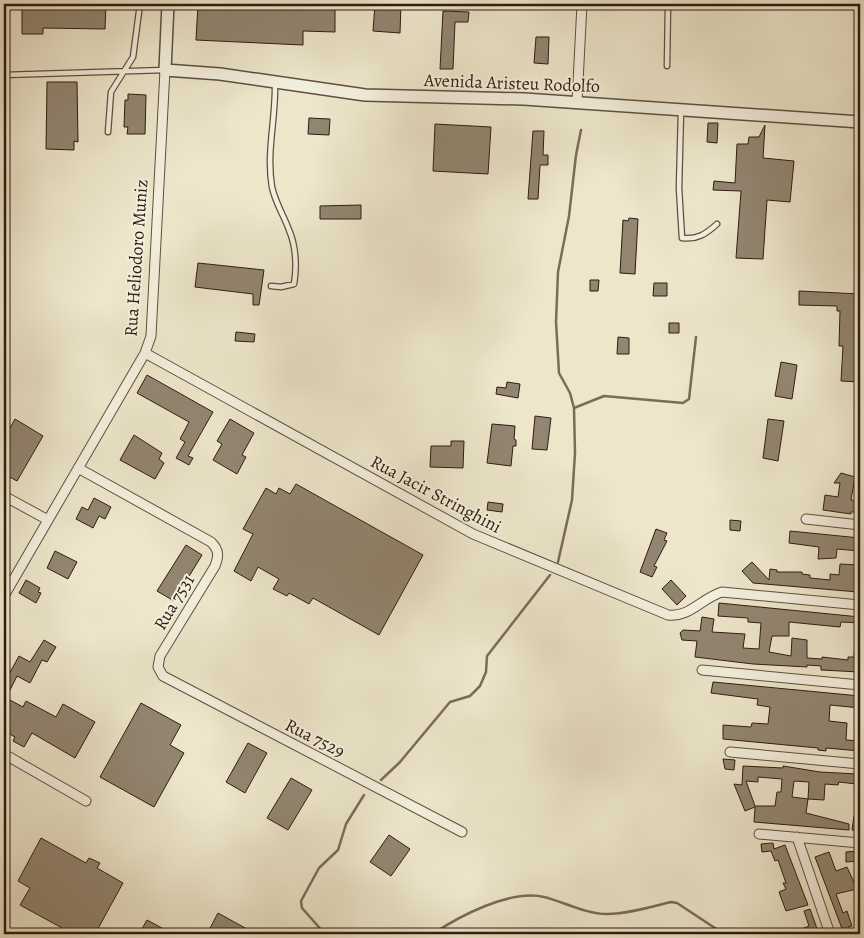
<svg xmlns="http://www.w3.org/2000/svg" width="864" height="938" font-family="Alegreya,serif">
<rect width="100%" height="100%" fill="#ede6cb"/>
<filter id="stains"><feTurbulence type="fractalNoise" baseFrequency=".004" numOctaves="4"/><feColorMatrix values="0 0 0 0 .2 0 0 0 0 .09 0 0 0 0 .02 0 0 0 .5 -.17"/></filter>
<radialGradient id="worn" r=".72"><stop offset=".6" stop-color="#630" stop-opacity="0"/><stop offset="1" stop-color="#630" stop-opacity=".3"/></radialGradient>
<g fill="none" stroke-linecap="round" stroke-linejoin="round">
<path stroke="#7b6b5a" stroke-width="2.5" d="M574,408L604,396L683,403L689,399L696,337
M558,562L572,500L575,453L574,408L570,393L559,373L556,322L558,272L569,216L576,155L581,130
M381,780L400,762L450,702L470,696L480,686L486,672L487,656L550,575
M325,934L302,908L301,901L319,868L338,850L346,824L364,795
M433,934C459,916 511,889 544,897C564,902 586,914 607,914C628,914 650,907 671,902L677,903L724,934"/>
</g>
<path fill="#928571" stroke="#301b10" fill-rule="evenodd" d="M22,4H106L105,29L43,28V34H22Z
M198,4H335V32L303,31V45L196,40Z
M375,4H401L400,33L373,31Z
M443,11L469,12L468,22H455L453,69H440Z
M536,37H549L548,64L534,63Z
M47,82H77L78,142L74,141V150L46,149Z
M128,94L146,95L145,134H127L128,127H124L125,100H128Z
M309,118L330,119L329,135L308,134Z
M708,123H718L717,143L707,142Z
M435,124L491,127L488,174L433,171Z
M765,125L763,158L794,161L790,202L767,200L763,259L736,258L741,191L713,190L714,181L735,183L737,144H748L749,137H759Z
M533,131H544L543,155H548V165H540L538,199H528Z
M361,205V219H320V206Z
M629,218L638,219L635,274L620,273L623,220L628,221Z
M198,263L264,270L259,305H253V294L195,287Z
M590,280H599L598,291H590Z
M654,283H667V296H653Z
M799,291L860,294V382L841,381L843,346H839L840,311H837V306L799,305Z
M669,323H679V333H669Z
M236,332L255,334L254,342L235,341Z
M618,337L629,338V354H617Z
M781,362L797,365L792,399L775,396Z
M147,375L213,412L188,456L193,458L189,465L176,458L185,442L180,439L189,422L137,393Z
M507,382L520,384L518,398L496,394L497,387L506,388Z
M535,416L551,418L547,450L532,449Z
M15,419L43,436L17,481L4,474V439Z
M230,419L254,433L242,455L246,457L237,474L213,460L222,444L217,441Z
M768,419L784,421L778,461L763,458Z
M492,424L515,426L514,439L516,440V446H513L511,466L487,463Z
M134,435L162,453L159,459L164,463L155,479L120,460Z
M451,441H464L463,468L430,467L431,446H451Z
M841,473L855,477L851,500L860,501V512H851V514L823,510L825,495L838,497L840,483H834Z
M296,484L423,555L379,635L313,598L309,604L289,593L287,596L273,589L279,579L258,567L251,581L234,571L253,534L243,529L266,488L276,494L279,488L290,494Z
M94,498L111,507L105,519L99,516L93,528L76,519L82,507L88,510Z
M488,502L503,504L502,512L487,510Z
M730,520L741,521L740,531L730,530Z
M656,529L667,533L664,540L667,541L654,566L657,567L652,577L640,572Z
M790,531L860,538L859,551L837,549L836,558L818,559L819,547L789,543Z
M186,545L202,555L174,601L157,591Z
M55,551L77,562L68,579L47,568Z
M752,562L769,580L770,569L777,570V572H802V574L810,575V578L830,580V574L839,575L840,564L860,565L858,592L753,583L742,571Z
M26,580L40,588L38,592L41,593L36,603L19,593Z
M671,580L686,596L677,605L662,589Z
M719,603L860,617V623L841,622L840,627L789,622V636H772L769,652L791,656L792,638L807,640V658L822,659V657L848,660V657H854L855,641L860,642V672L821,670V666L807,665V667L753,664L695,657L697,641L682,640L680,633L683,630L700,631L702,617L714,619L712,632L745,634L743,648L759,649L761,623L748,622V618L718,616Z
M44,640L56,647L47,662L42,660L30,683L17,676L6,698L23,707L26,701L56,717L63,704L95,722L75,758L32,733L24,747L13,741L15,737L4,731V673L8,676L19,656L30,662Z
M713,682L860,696V708L830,705L829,721L847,723L846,740L860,741V751L826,748V751L818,750V748L723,739V725L751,727L752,723L768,724L770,707L757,705L758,699L711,693Z
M141,703L181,725L170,745L184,753L154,807L100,777Z
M248,743L267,753L245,793L226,782Z
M723,759L735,760L734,770L725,769Z
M743,766L783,768V766L820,772L857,774L856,784L839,782L838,785L825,784L824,800L808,799L806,813L849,824V830L754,822L755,807L745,811L734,784L742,785ZM758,777L782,779L781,792H777L775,806H755L746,781L758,782ZM794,781L809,782L808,799L792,797Z
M291,778L312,790L288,830L267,818Z
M854,816H860V831L852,830Z
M389,835L410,849L391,876L370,862Z
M41,838L86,863L89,858L100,863L97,868L123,883L95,934H59L62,928L20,905L30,888L18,881Z
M773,843L774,849L785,845L808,905L786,911L779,892L786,889L783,883H786L778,860L775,861L771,851L762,852L761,844Z
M858,851L859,861L846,862V852Z
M829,852L836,871L847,867L857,889L836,894L843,913L847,911L852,926L848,927L851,934H844L815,857Z
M810,909L819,934H789L809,926L804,911Z
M218,913L247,929L244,934H207Z
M147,920L173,934H139Z"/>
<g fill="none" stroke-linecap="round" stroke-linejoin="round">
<g stroke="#5f4e3f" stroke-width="7">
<path id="service" d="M667,66L668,4
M4,75L165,70
M681,111L679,188L682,238C697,240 706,234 717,224
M108,132L111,92L133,57L140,4
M271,286L281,287L294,284C297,267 296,246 289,230C284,216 275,202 272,187C266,152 276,118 275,83"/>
</g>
<g stroke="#5f4e3f" stroke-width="11">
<path id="minor" d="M577,102L582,4
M145,353L473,534L668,615C689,618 702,598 722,592L860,605
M78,468L211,542C219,550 219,556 215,566L160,656L158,667L163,676L462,832
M4,496L48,520
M806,519L860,525
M4,596L145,353L151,336L165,70
M702,670L860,685
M730,752L860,764
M4,754L86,801
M759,834L860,843
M797,837L830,934"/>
</g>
<g stroke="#5f4e3f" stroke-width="14">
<path id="tertiary" d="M168,4L165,70L220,74L365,95L524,99L860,122"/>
</g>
<use href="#service" stroke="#f3efdd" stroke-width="4.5"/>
<use href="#minor" stroke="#f3efdd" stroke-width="9"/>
<use href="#tertiary" stroke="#f3efdd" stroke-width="11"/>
</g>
<g text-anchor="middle" stroke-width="4" stroke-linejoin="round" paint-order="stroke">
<g font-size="18" fill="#301b10" stroke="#f3efdd">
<text transform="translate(512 83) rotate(2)" y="6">Avenida Aristeu Rodolfo</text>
<text transform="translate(136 258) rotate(-86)" y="6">Rua Heliodoro Muniz</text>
<text transform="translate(436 494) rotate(28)" y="6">Rua Jacir Stringhini</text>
<text transform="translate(174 602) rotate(-59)" y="6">Rua 7531</text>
<text transform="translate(315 738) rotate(27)" y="6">Rua 7529</text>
</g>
</g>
<rect width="864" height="938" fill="none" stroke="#ede6cb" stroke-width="20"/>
<rect x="5" y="5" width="854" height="928" fill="none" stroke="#301b10" stroke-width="2.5"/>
<rect x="10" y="10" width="844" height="918" fill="none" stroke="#301b10"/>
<rect width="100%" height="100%" filter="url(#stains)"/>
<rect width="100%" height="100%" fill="url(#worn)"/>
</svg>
